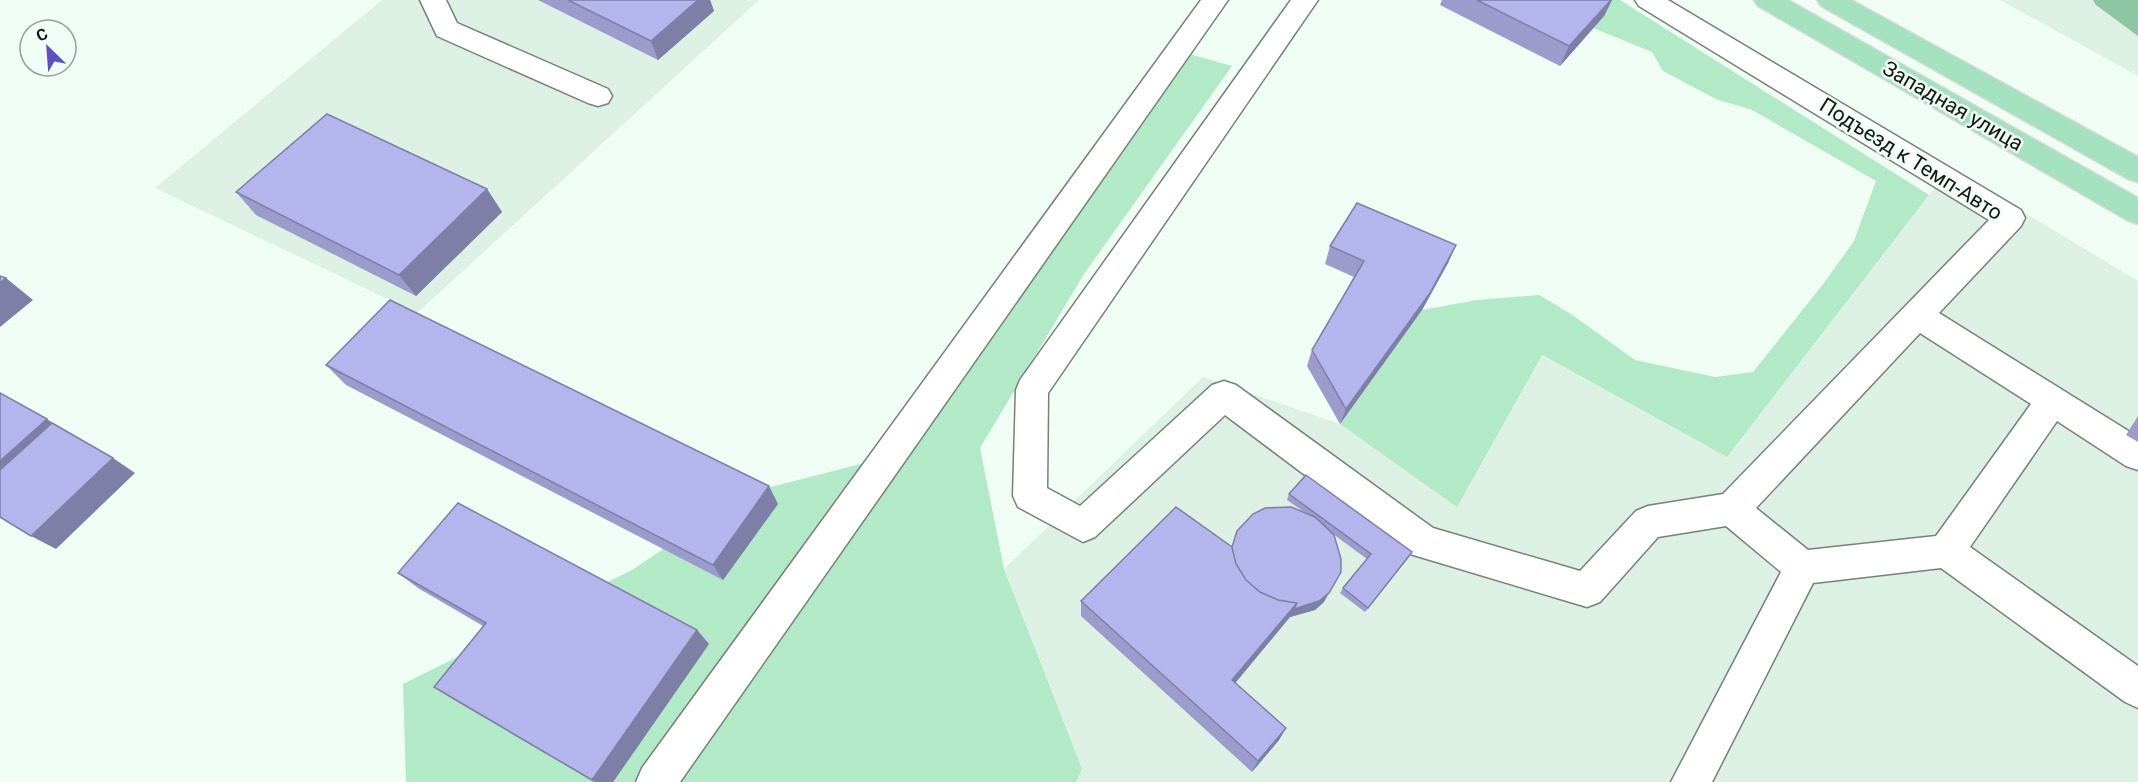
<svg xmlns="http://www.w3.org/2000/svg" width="2138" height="782" font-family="Roboto,sans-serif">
<rect width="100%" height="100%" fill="#effdf4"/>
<path fill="#dcf1e3" d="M382,0H759L417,313L155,188Z
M2000,0H2138V76Z
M1950,168L2138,281V782H1076L1082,769L1004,569L1203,377L1340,424L1457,506L1541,355L1727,457Z"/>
<path fill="#b2e9c6" d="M1570,0H1620L1929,195L1727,457L1542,355L1457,507L1340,424L1422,310L1477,300L1539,295L1571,314L1635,360L1715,377L1753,372L1824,283L1854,241L1876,181L1752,110L1716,99L1663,71L1652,52L1593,28L1603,16Z
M1186,53L1232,66L1084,274L980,448L1004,569L1082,769L1076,782H406L403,684L632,570L747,493L888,457Z"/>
<path fill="#8dc6a2" d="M2093,0H2138V36L2096,5Z"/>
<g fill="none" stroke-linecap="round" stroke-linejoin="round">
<g stroke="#758179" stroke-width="3">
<path id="minor" d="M420,0H446L457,23L608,89L612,96L608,103L598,106L588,103L437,36Z
M1201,0H1228L680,782H636L642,768Z
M1291,0H1318L1048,393L1047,488L1080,506L1212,385L1224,381L1236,385L1433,528L1580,571L1636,511L1648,506L1723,494L1989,220L1639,6L1635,0H1668L2021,210L2025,218L2021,226L1939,313L2138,437V470L2126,466L2057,421L1970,547L2138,666V708L2125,702L1941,568L1813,583L1712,782H1671L1781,572L1726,526L1658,537L1600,602L1587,607L1410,554L1225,415L1095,537L1083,542L1018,507L1013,496L1016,390L1020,380ZM1920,333L2031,404L1936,536L1808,550L1756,508Z"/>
</g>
<g stroke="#d9dad9" stroke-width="3">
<path id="major" d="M1754,0H1788L2138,198V224L2127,220L1758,6Z
M1817,0H1851L2138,157V182L2128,179L1821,6Z"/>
</g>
<use href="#minor" fill="#fff" fill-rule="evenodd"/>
<use href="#major" fill="#a4e1be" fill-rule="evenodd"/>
</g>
<path fill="#9b9ccc" d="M538,0H710L714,11L658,60Z
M1442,0H1612L1604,16L1560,66L1440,5Z
M487,189L502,212L416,296L256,215L236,192Z
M1456,245L1448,263L1422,310L1340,424L1307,366L1312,350L1354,277L1325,264L1330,246Z
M326,365L778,504L723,580L346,385Z
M2138,416V442L2126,435Z
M1289,494L1409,557L1365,612L1340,593L1343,588L1367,559L1329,531L1324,602L1315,610L1290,617L1235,683L1286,728L1279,740L1252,772L1081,616V601L1232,547L1304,512L1287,500Z
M398,573L697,630L709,644L613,782H594L454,700L434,687L483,626L418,588Z"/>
<path fill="#7e7fa6" d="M698,0H710L714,11L658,60L651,41Z
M1611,0H1612L1604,16L1560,66L1569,46Z
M487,189L502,212L416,296L399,275Z
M1456,245L1448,263L1422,310L1340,424L1346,409Z
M6,278L33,300L0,327V283Z
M47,419L75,438L0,507V461Z
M113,458L135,473L56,549L31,536Z
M769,486L778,504L723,580L713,565Z
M1412,552L1409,557L1365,612L1368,608Z
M1341,572L1324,602L1315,610L1290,617L1227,693L1232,680L1297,603Z
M697,630L709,644L613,782H596L592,780Z
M1286,728L1279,740L1252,772L1258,761Z"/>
<path fill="#b4b5ed" stroke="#7e7fa6" stroke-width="1.5" d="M568,0H698L651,41Z
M1477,0H1611L1569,46Z
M327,114L487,189L399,275L236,192Z
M1357,203L1456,245L1430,293L1346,409L1312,350L1364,261L1330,246Z
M0,276L6,278L0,283Z
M390,300L769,486L713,565L326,365Z
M0,393L47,419L0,461Z
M52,423L113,458L31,536L0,517V470Z
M1306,475L1412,552L1368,608L1343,588L1371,554L1289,494Z
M458,503L697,630L592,780L434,687L486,623L398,573Z
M1176,507L1232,547L1236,564L1246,580L1260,592L1278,600L1297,603L1232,680L1286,728L1258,761L1081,601Z
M1291,507L1315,517L1334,535L1341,559V572L1329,593L1319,601L1294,609L1297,603L1278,600L1260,592L1246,580L1236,564L1232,547L1237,531L1253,514L1265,508Z"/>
<g text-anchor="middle" stroke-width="5" stroke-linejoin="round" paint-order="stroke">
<g font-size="21" fill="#121714" stroke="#effdf4">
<text transform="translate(1953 106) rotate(30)" y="7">Западная улица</text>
<text transform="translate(1911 159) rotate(32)" y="7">Подъезд к Темп-Авто</text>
</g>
</g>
<g transform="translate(48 48) rotate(335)"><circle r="28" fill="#effdf4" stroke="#97a19a" stroke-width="1.5"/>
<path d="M0-4.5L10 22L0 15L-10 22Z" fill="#5e4fc7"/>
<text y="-9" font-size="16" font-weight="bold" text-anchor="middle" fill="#121714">С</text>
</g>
</svg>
